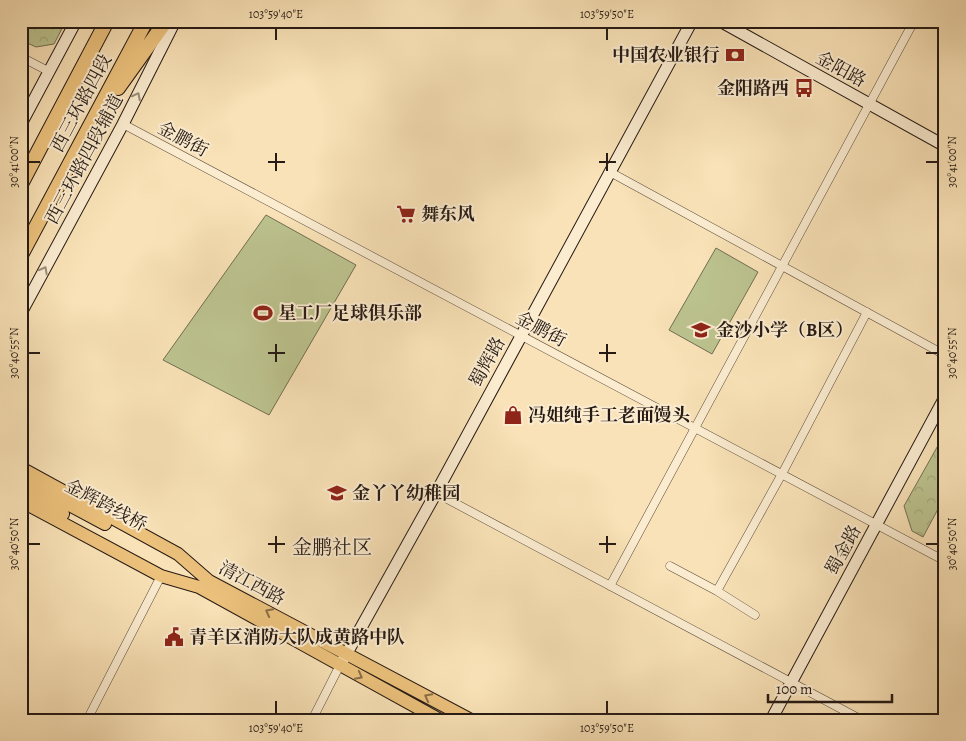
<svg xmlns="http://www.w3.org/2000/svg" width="966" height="741" font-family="Alegreya,'Noto Serif SC',serif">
<defs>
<pattern id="forest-crowns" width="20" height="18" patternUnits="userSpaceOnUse" patternTransform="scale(1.25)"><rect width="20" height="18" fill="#bcc38f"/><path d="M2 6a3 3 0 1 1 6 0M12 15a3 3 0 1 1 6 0" fill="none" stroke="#a1a77a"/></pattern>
</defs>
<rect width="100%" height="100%" fill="#f9e2b7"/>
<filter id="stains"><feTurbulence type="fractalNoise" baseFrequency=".004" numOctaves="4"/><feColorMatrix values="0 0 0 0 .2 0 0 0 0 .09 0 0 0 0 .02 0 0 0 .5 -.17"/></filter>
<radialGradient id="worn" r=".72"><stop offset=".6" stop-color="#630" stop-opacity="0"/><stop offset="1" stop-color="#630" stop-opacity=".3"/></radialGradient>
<path fill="url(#forest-crowns)" stroke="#716e52" d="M21,21H66L54,44L36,47L21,40Z
M945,433V496L923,537L912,531L904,506Z"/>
<path fill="#bcc38f" stroke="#716e52" d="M266,215L356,265L269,415L163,360Z
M716,248L758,272L712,354L669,330Z"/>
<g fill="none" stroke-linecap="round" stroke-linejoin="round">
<g stroke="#5b4c3d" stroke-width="9">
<path id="street" d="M21,57L50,72
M123,124L945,561
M610,172L945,355
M436,493L862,720
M670,566L717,591L755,615
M610,586L914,21
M717,591L783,472L867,312
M87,720L161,576
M312,720L340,665"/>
</g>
<g stroke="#261a14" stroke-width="13">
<path id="secondary" d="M720,21L945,146
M21,124L76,21
M21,313L123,124L175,21
M343,660L436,493L692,21
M771,720L945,397"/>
</g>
<g stroke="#261a14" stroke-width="14">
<path id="primary" d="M21,468L178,554L209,581L471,720
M21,479L105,524
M21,491L63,514
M21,501L161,576L199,587L440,720"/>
</g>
<g stroke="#261a14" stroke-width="16">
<path id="highway" d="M118,88L166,21
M21,184L107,21
M21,255L146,21"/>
</g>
<use href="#street" stroke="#fbecd0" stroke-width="8"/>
<use href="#secondary" stroke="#fbecd0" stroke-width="11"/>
<use href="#primary" stroke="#ecc17c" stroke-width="12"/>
<use href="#highway" stroke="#ecc17c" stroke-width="14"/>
</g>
<defs><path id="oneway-chevron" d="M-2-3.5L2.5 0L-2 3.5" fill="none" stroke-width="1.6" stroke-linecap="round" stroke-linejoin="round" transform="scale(1.25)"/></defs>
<g stroke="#9b8e7b">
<use href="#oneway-chevron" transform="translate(137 96) rotate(-63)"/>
<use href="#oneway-chevron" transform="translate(44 270) rotate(-62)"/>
</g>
<g stroke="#896e48">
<use href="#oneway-chevron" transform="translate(269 612) rotate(-152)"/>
<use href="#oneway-chevron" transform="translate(359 676) rotate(28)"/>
<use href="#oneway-chevron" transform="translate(428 697) rotate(-152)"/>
</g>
<path fill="none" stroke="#261a14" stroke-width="2" d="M276,28V40M607,28V40M276,153V171M607,153V171M28,162H40M268,162H285M599,162H616M926,162H938M276,344V362M607,344V362M28,353H40M268,353H285M599,353H616M926,353H938M276,536V553M607,536V553M28,544H40M268,544H285M599,544H616M926,544H938M276,701V714M607,701V714"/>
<defs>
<g id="bank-bare" transform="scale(1.5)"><path d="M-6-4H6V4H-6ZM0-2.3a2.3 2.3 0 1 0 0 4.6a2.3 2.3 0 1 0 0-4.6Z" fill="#8f2418" stroke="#fbecd0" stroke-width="2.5" paint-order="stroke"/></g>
<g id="bus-bare" transform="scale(1.5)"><path d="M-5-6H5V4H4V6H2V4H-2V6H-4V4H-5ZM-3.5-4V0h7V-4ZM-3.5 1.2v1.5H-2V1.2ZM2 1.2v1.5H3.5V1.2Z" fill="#8f2418" stroke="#fbecd0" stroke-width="2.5" paint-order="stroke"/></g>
<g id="supermarket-bare" transform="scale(1.5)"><path d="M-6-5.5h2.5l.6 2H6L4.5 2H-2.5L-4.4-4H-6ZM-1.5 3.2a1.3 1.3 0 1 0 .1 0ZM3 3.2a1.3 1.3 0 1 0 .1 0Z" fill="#8f2418" stroke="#fbecd0" stroke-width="2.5" paint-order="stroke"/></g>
<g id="stadium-bare" transform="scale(1.5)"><path d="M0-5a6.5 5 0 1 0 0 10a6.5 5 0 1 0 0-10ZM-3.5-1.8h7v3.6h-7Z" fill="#8f2418" stroke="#fbecd0" stroke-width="2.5" paint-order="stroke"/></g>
<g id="school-bare" transform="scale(1.5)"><path d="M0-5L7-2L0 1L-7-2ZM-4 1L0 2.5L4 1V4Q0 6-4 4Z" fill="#8f2418" stroke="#fbecd0" stroke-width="2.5" paint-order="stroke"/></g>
<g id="shop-bare" transform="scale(1.5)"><path d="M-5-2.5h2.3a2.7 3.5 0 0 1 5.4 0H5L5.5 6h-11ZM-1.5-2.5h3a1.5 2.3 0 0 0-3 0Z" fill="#8f2418" stroke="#fbecd0" stroke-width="2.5" paint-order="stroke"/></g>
<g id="civic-bare" transform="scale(1.5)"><path d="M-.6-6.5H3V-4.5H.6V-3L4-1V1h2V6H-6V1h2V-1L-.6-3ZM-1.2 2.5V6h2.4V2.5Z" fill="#8f2418" stroke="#fbecd0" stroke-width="2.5" paint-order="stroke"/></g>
</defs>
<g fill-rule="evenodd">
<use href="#bank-bare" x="735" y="55"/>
<use href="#bus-bare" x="804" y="88"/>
<use href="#supermarket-bare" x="406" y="214"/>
<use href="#stadium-bare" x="263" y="313"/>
<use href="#school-bare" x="701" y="330"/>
<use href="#shop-bare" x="513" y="415"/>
<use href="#school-bare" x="337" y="493"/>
<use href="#civic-bare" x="174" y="637"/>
</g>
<g text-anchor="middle" stroke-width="4" stroke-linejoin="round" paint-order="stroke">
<g font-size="18" font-weight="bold" fill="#261a14" stroke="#fbecd0" text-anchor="start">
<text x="720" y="61" text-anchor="end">中国农业银行</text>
<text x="789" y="94" text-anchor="end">金阳路西</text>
<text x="421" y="220">舞东风</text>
<text x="278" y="319">星工厂足球俱乐部</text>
<text x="716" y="336">金沙小学（B区）</text>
<text x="528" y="421">冯姐纯手工老面馒头</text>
<text x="352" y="499">金丫丫幼稚园</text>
<text x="189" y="643">青羊区消防大队成黄路中队</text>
</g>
<g font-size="18" fill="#261a14" stroke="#fbecd0">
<text transform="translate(841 69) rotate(29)" y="6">金阳路</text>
<text transform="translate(81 103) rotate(-62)" y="6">西三环路四段</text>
<text transform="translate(183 139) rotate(28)" y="6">金鹏街</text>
<text transform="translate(84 159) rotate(-62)" y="6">西三环路四段辅道</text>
<text transform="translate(541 329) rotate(28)" y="6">金鹏街</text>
<text transform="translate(487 362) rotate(-61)" y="6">蜀辉路</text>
<text transform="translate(106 505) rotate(28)" y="6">金辉跨线桥</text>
<text transform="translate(843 550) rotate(-61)" y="6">蜀金路</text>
<text transform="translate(252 583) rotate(28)" y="6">清江西路</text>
</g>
<g font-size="20" fill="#261a14" stroke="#fbecd0">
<text x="332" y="554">金鹏社区</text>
</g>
</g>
<rect width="966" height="741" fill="none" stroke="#f9e2b7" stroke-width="55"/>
<path d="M768 694v8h124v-8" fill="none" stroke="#261a14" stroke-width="2.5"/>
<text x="776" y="694" font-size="15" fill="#261a14" stroke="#fbecd0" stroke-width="4" paint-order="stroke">100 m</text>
<rect x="28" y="28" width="910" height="686" fill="none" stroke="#261a14" stroke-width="2"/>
<g font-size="12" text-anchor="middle" fill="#261a14">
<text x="276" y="18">103°59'40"E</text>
<text x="607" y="18">103°59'50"E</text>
<text transform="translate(14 162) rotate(-90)" y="4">30°41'00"N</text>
<text transform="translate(952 162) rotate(-90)" y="4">30°41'00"N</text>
<text transform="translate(14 353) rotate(-90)" y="4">30°40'55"N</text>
<text transform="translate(952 353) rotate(-90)" y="4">30°40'55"N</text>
<text transform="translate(14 544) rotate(-90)" y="4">30°40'50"N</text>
<text transform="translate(952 544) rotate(-90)" y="4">30°40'50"N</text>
<text x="276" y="732">103°59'40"E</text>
<text x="607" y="732">103°59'50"E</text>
</g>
<rect width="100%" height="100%" filter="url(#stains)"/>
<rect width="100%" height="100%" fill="url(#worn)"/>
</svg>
